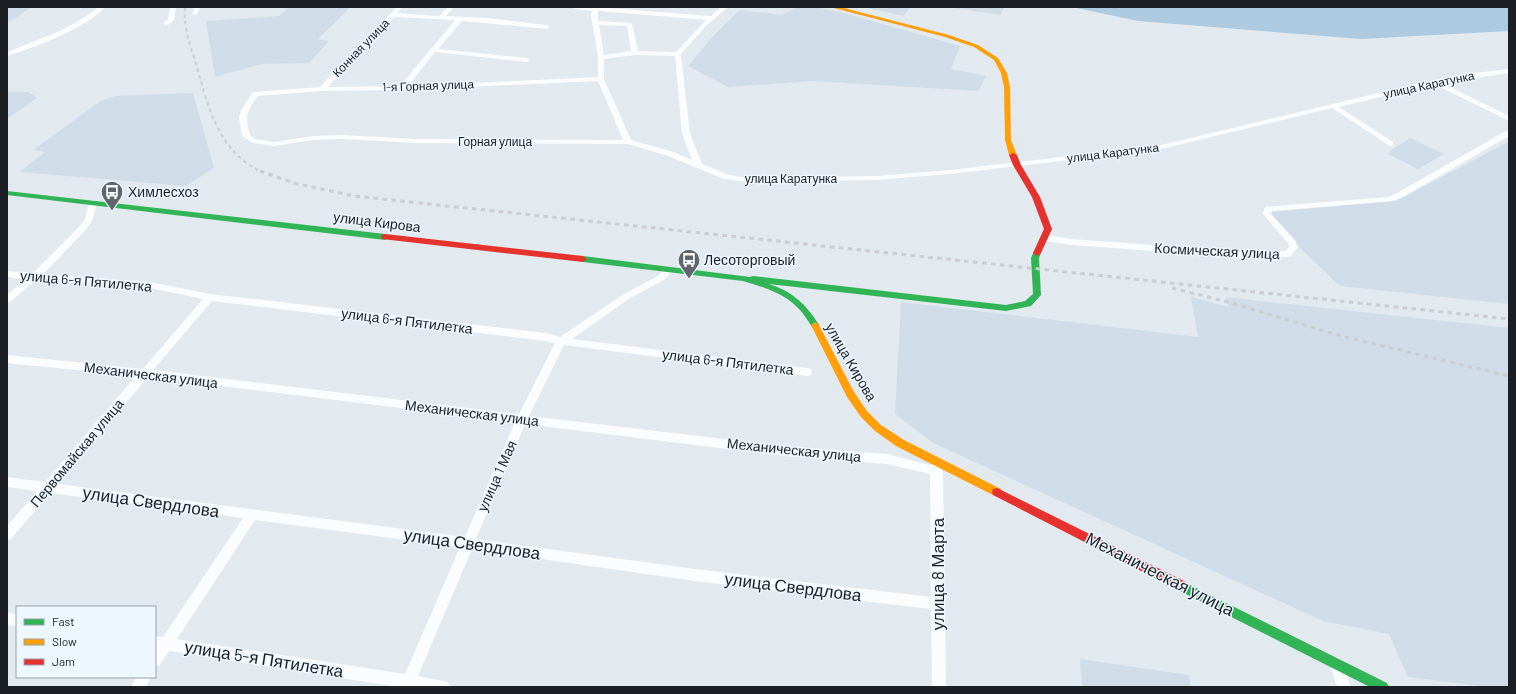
<svg xmlns="http://www.w3.org/2000/svg" width="1516" height="694" font-family="Barlow,sans-serif">
<rect width="100%" height="100%" fill="#e2e9ef"/>
<path fill="#d0dde8" d="M7,7H32L7,23Z
M288,7H351L318,39L329,41L309,63L261,64L215,77L206,21L280,16Z
M797,7H814L844,13L960,46L951,69L986,76L978,91L814,81L728,87L688,66L713,36L740,10L782,15Z
M863,7H911L903,16Z
M949,7H1004L1001,15Z
M7,92H28L37,98L7,119Z
M193,93L214,168L186,186L19,172L45,152L33,150L99,102L115,96Z
M1410,138L1444,154L1418,169L1388,154L1391,150Z
M1508,142L1509,304L1340,286L1300,248L1270,212L1396,201Z
M1191,297L1229,307L1225,297L1509,328V687H1487L1408,677L1389,634L1323,621L933,443L895,414L901,302L1198,337Z
M1080,659L1189,675L1191,687H1082Z"/>
<path fill="#adcae1" d="M1072,7H1509V31L1361,39L1138,21Z"/>
<g fill="none" stroke-linecap="round" stroke-linejoin="round">
<path fill="#fbfcfd" fill-rule="evenodd" d="M98,7H105C87,28 34,48 7,56V52C39,39 72,29 98,7Z
M170,7H176L174,20L168,25H164V23L168,19Z
M194,7H200L197,15L192,14Z
M397,7H403L397,13L439,16L448,7H454L446,16L487,18L547,25L550,27L547,29L462,21L438,49L527,58L530,60L527,62L435,52L408,86L598,77V57L591,15L592,11L575,9L572,7H594L711,16L721,7H728L707,25L681,54L690,134L702,164L729,175L749,178L876,176L950,170L1157,146L1424,82L1473,73L1509,69V73L1442,83L1509,116V121L1434,84L1339,107L1393,142V146H1390L1332,108L1157,150L950,174L876,180L749,182L724,179L668,156L628,144L416,143L343,139L313,140L274,146L253,143L242,136L239,117L241,110L253,92L320,87ZM598,11L706,20L676,52L638,51L632,23L598,21ZM394,17L455,20L432,48L430,49L429,51L400,86L328,87ZM599,25L627,26L631,51L604,55ZM635,55L675,56L682,134L692,160L674,152L631,140L604,79V59ZM598,81L623,140L416,139L343,135L313,136L274,142L255,139L250,135C245,116 246,112 258,96L322,91L402,90Z
M1506,131H1509V136L1403,197L1392,201L1272,211L1271,214L1295,240L1298,247L1291,256L1288,257L1259,259L1072,245L1046,241L1042,238L1046,235L1072,239L1259,253L1285,251L1289,247L1288,243L1263,214L1265,207L1388,197L1397,193Z
M93,200L97,203L93,219L85,231L43,274L150,282L210,294L546,333L560,337L624,294L658,276L665,268H671L673,270L664,280L630,298L572,339L807,368L811,369L812,372L811,375L807,376L564,345L529,416L784,446L887,454L930,465L932,462L936,460L940,462L943,471L946,687H932L931,609L695,581L472,549L418,676L448,682L450,687H399L169,651L160,665L155,667V636L163,637L243,518L50,493L11,539L7,540V526L37,491L7,487V477L45,482L136,376L7,363V355L143,369L203,299L150,288L37,279L10,302L7,303V295L26,279L7,277V271L33,273L79,227L85,219L89,203ZM212,301L546,341L555,343L519,414L153,370ZM148,377L515,422L465,537L58,484ZM525,424L784,456L887,464L930,474L931,597L695,569L476,539ZM255,520L460,547L405,674L177,639Z
M7,613L17,614V626L7,625Z
M1337,657L1342,659L1351,687H1337L1330,664L1332,659Z
M136,677H151L146,687H131Z"/>
<path fill="#30b455" fill-rule="evenodd" d="M7,191L385,234L389,237L385,240L7,195Z
M1037,250L1041,253L1039,258L1041,295L1031,306L1006,311L769,284C792,291 807,305 819,325L815,328L812,327C808,321 804,314 799,309C785,293 763,287 743,281L583,262L579,259L583,256L750,277L753,276L1006,305L1025,301L1033,294L1031,258L1034,251Z
M1182,581L1387,683L1389,687H1370L1178,590L1176,586L1178,582Z"/>
<path fill="#ff9f0a" fill-rule="evenodd" d="M830,7H840L949,35L978,45L998,58L1007,73L1010,87L1011,140L1017,155L1015,156H1011L1009,155L1005,140L1004,87L1001,73L994,60L974,47L945,37Z
M815,322L819,325L854,392L867,411L881,425L904,440L1001,489L1002,492L1001,495L997,496L993,495L896,446L875,431L861,417L847,397L811,325Z"/>
<path fill="#e5322d" fill-rule="evenodd" d="M1013,153L1017,155L1021,165L1040,197L1052,229L1041,253L1037,256L1033,253L1044,229L1032,197L1013,165L1009,155Z
M385,234L583,256L587,259L583,262L382,239L381,237L382,235Z
M997,488L1186,582L1188,586L1186,590L1182,591L1178,590L993,495L992,492L993,489Z"/>
<path stroke="#cbcdcf" stroke-width="2" stroke-dasharray="3.5 3.5" stroke-linecap="butt" d="M185,7C183,27 190,44 196,64C208,106 218,152 262,172"/>
<path stroke="#cbcdcf" stroke-width="3" stroke-dasharray="4.5 4.5" stroke-linecap="butt" d="M260,171L294,183L354,196L1509,319
M1172,288L1228,302L1345,337L1509,376"/>
</g>
<defs>
<g id="bus-pin" transform="scale(1.15)"><path d="M0 17L-7.5 6A9.5 9.5 0 1 1 7.5 6Z" fill="#61666b" stroke="#edf7ff"/><path d="M-5-6H5V4H4V6H2V4H-2V6H-4V4H-5ZM-3.5-4V0h7V-4ZM-3.5 1.2v1.5H-2V1.2ZM2 1.2v1.5H3.5V1.2Z" fill="#fff"/></g>
</defs>
<g fill-rule="evenodd">
<use href="#bus-pin" x="112" y="192"/>
<use href="#bus-pin" x="689" y="260"/>
</g>
<g text-anchor="middle" stroke-width="3" stroke-linejoin="round" paint-order="stroke">
<g font-size="12" fill="#1c2024" stroke="#edf7ff">
<text transform="translate(361 48) rotate(-46)" y="4">Конная улица</text>
<text transform="translate(1429 85) rotate(-12)" y="4">улица Каратунка</text>
<text transform="translate(428 86) rotate(-2)" y="4">1-я Горная улица</text>
<text x="495" y="146">Горная улица</text>
<text transform="translate(1113 153) rotate(-7)" y="4">улица Каратунка</text>
<text x="791" y="183">улица Каратунка</text>
</g>
<g font-size="14" fill="#1c2024" stroke="#edf7ff" text-anchor="start">
<text x="128" y="197">Химлесхоз</text>
<text x="704" y="265">Лесоторговый</text>
</g>
<g font-size="14" fill="#1c2024" stroke="#edf7ff">
<text transform="translate(377 222) rotate(7)" y="5">улица Кирова</text>
<text transform="translate(1217 251) rotate(3)" y="5">Космическая улица</text>
<text transform="translate(86 281) rotate(5)" y="5">улица 6-я Пятилетка</text>
<text transform="translate(407 321) rotate(7)" y="5">улица 6-я Пятилетка</text>
<text transform="translate(728 362) rotate(7)" y="5">улица 6-я Пятилетка</text>
<text transform="translate(851 362) rotate(60)" y="5">улица Кирова</text>
<text transform="translate(151 375) rotate(7)" y="5">Механическая улица</text>
<text transform="translate(472 413) rotate(7)" y="5">Механическая улица</text>
<text transform="translate(794 450) rotate(6)" y="5">Механическая улица</text>
<text transform="translate(77 453) rotate(-50)" y="5">Первомайская улица</text>
<text transform="translate(497 476) rotate(-66)" y="5">улица 1 Мая</text>
</g>
<g font-size="17" fill="#1c2024" stroke="#edf7ff">
<text transform="translate(151 502) rotate(8)" y="6">улица Свердлова</text>
<text transform="translate(472 544) rotate(8)" y="6">улица Свердлова</text>
<text transform="translate(938 574) rotate(-90)" y="6">улица 8 Марта</text>
<text transform="translate(1160 574) rotate(27)" y="6">Механическая улица</text>
<text transform="translate(793 587) rotate(7)" y="6">улица Свердлова</text>
<text transform="translate(264 659) rotate(9)" y="6">улица 5-я Пятилетка</text>
</g>
</g>
<rect width="1516" height="694" fill="none" stroke="#1c2024" stroke-width="16"/>
<rect x="16" y="606" width="140" height="72" fill="#edf7ff" stroke="#99a1a7"/>
<rect x="24" y="619" width="20" height="6" fill="#30b455" stroke="#99a1a7"/>
<text x="52" y="626" font-size="12" fill="#1c2024">Fast</text>
<rect x="24" y="639" width="20" height="6" fill="#ff9f0a" stroke="#99a1a7"/>
<text x="52" y="646" font-size="12" fill="#1c2024">Slow</text>
<rect x="24" y="659" width="20" height="6" fill="#e5322d" stroke="#99a1a7"/>
<text x="52" y="666" font-size="12" fill="#1c2024">Jam</text>
</svg>
